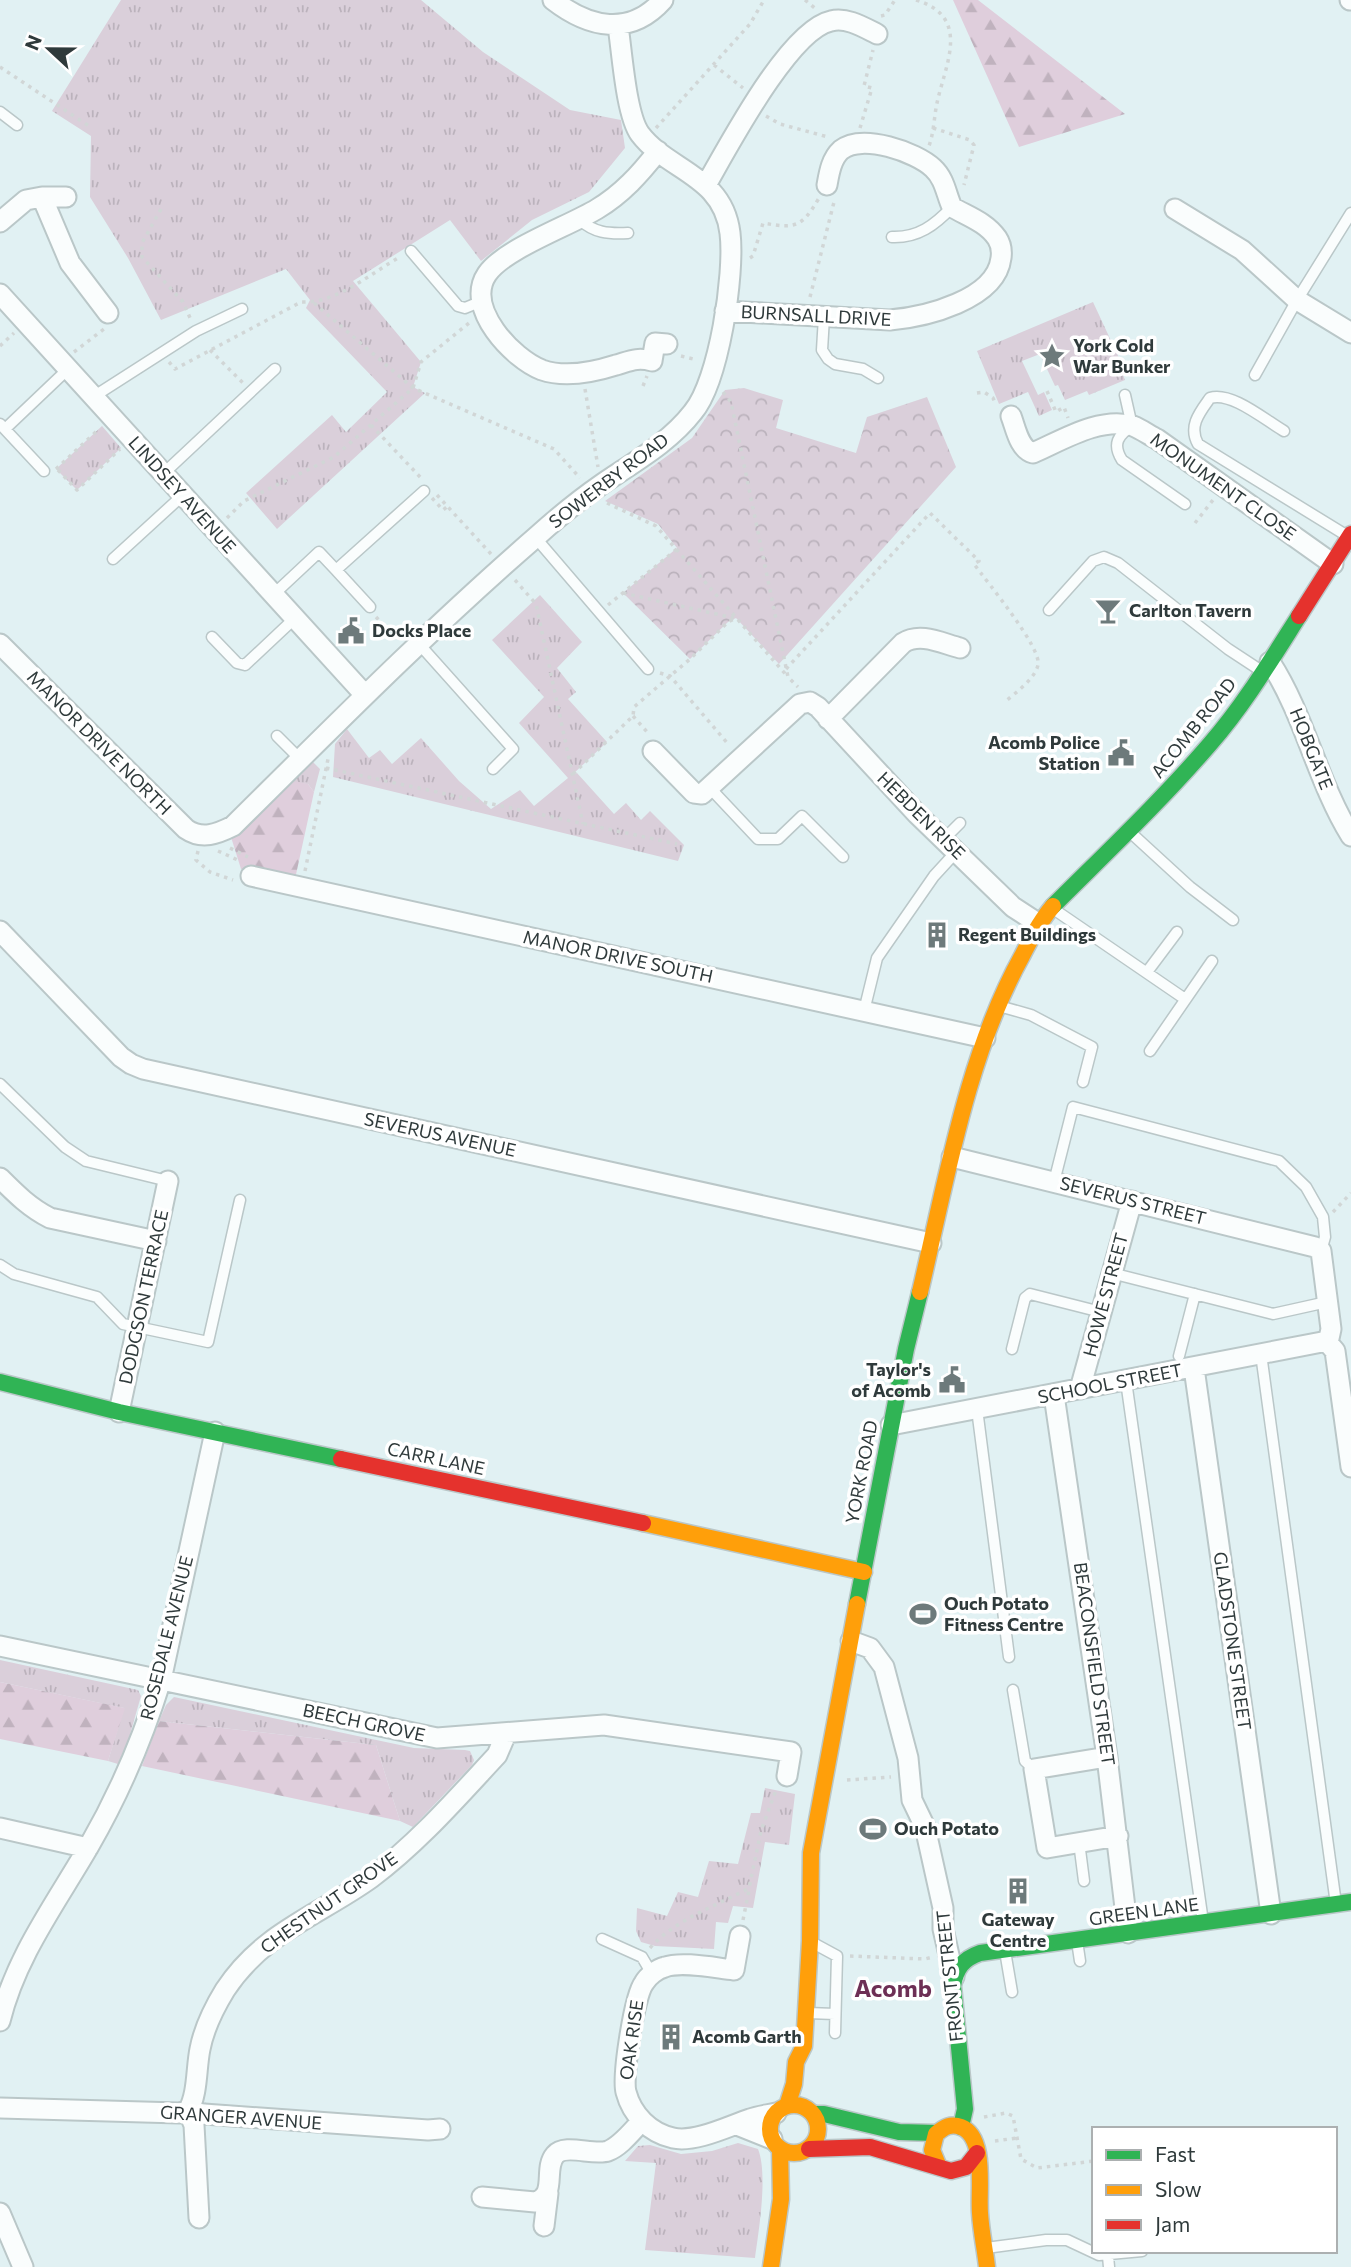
<svg xmlns="http://www.w3.org/2000/svg" width="1351" height="2267" font-family="Commissioner,sans-serif">
<defs>
<pattern id="grass-tufts" width="24" height="20" patternUnits="userSpaceOnUse" patternTransform="scale(1.75)"><rect width="24" height="20" fill="#dacfda"/><path d="M3 7l-1-3M5 7V3M7 7l1-3M15 17l-1-3M17 17v-4M19 17l1-3" fill="none" stroke="#bbb2bc"/></pattern>
<pattern id="forest-firs" width="22" height="20" patternUnits="userSpaceOnUse" patternTransform="scale(1.75)"><rect width="22" height="20" fill="#dfcedc"/><path d="M5 1l3.5 6h-7zM16 11l3.5 6h-7z" fill="#c0b2be"/></pattern>
<pattern id="park-crowns" width="20" height="18" patternUnits="userSpaceOnUse" patternTransform="scale(1.75)"><rect width="20" height="18" fill="#dacfda"/><path d="M2 6a3 3 0 1 1 6 0M12 15a3 3 0 1 1 6 0" fill="none" stroke="#bbb2bc"/></pattern>
</defs>
<rect width="100%" height="100%" fill="#e1f1f3"/>
<path fill="url(#grass-tufts)" d="M121,0H421L483,52L570,110L621,120L625,148L589,192L532,220L481,261L450,220L353,281L421,362L413,387L425,393L277,529L246,493L332,415L346,432L387,392L306,308L310,300L286,269L161,320L128,258L90,197L91,136L52,111Z
M1093,302L1126,373L1123,375L1125,380L1089,395L1087,391L1065,400L1058,385L1055,386L1040,354L1022,361L1038,395L1044,392L1052,410L1039,416L1028,392L999,404L977,351Z
M102,426L121,448L77,490L56,469Z
M540,595L582,642L557,668L576,692L568,699L607,742L572,775L577,773L614,814L626,803L641,820L650,811L684,845L678,861L333,777L335,744L347,729L369,758L380,750L392,764L421,738L459,781L491,809L520,790L534,806L568,778L519,723L544,697L492,640Z
M313,762L320,769L314,792L308,784L287,783L308,763Z
M0,1660L138,1690L141,1696L129,1738L118,1764L108,1761L124,1708L0,1682Z
M174,1697L414,1748L465,1750L470,1751L474,1760L472,1765L413,1827L400,1821L376,1745L159,1721L166,1705Z
M765,1788L795,1794L789,1845L765,1842L753,1908L733,1906L728,1923L716,1922L714,1949L655,1946L641,1942L636,1931L637,1908L667,1916L678,1892L698,1897L709,1861L738,1864L751,1813H760Z
M738,2143L758,2149C768,2173 759,2230 755,2258L645,2250L656,2163L625,2161L638,2146L650,2145L681,2154L712,2151Z"/>
<path fill="url(#forest-firs)" d="M953,0H978L1125,114L1019,147Z
M298,782L308,784L314,792L295,879L241,869L231,837L287,783Z
M0,1682L125,1708L108,1761L0,1739Z
M159,1721L376,1745L400,1821L142,1766Z"/>
<path fill="url(#park-crowns)" d="M744,388L783,400L776,428L856,453L867,417L927,397L956,467L779,664L736,618L728,622L690,659L623,593L677,548L658,524L605,501L692,438L725,390Z"/>
<g fill="none" stroke-linecap="round" stroke-linejoin="round">
<g stroke="#bac7c8" stroke-width="13">
<path id="lane" d="M0,112L17,125
M579,219C594,233 608,234 628,233
M892,237C918,238 935,225 952,207
M411,251L458,306L465,308L482,301
M824,317L822,350L828,359L835,364L863,369L878,378
M1255,375L1297,300L1351,213
M1125,395L1132,426C1118,435 1112,444 1122,460L1185,504
M93,397L196,331L242,309
M0,424L44,471
M5,429L67,370
M1284,431C1265,420 1231,391 1210,398C1200,412 1188,426 1198,444L1349,537
M163,474L275,369
M535,537L648,669
M113,559L183,495
M336,570L370,607
M273,595L319,552L336,570L424,491
M1049,610L1093,561L1104,557L1118,563L1228,649L1263,672
M212,637L237,663L245,665L294,619
M420,645L513,749L493,769
M277,736L300,759
M710,788L758,839H778L802,816L843,857
M1130,832L1190,887L1233,920
M943,840L960,823
M1052,908L1185,999
M1147,972L1177,932
M999,1006L1031,1015L1092,1047L1083,1082
M864,1011L877,958L934,876L956,852
M1150,1051L1212,961
M0,1084L65,1147L86,1161L168,1181
M1054,1182L1073,1107L1279,1161L1306,1187L1323,1217L1325,1237L1321,1251
M0,1265L14,1274L97,1297L123,1324L208,1342L240,1200
M1111,1273L1273,1314L1327,1302
M1012,1349L1025,1298L1030,1294L1101,1312
M1261,1354L1336,1904
M1179,1356L1195,1294
M1126,1381L1203,1922
M977,1409L1009,1657
M1013,1690L1025,1761L1034,1769
M1079,1842L1084,1881
M602,1939L642,1957L652,1974
M1077,1941L1080,1961
M813,1943L837,1956L835,2033
M1005,1951L1012,1992
M808,2013L835,2014
M986,2248L1046,2240H1067L1099,2255L1142,2251
M1108,2256L1109,2267"/>
</g>
<g stroke="#bac7c8" stroke-width="23">
<path id="street" d="M553,0C589,28 630,37 663,0
M1350,0H1351
M658,151C640,174 622,194 597,209C569,226 504,249 487,274C464,308 513,359 542,370C565,378 594,372 616,365C630,361 637,357 652,361L655,343L667,344
M706,185C728,147 789,30 831,21C847,17 863,27 877,34
M42,197H66
M1175,209L1242,250L1297,300L1351,333
M0,222L26,200L42,197L70,263L108,313
M0,294L365,695
M725,311L890,320C925,317 996,300 1001,258C1002,251 1001,244 997,238C986,222 967,216 952,207C946,194 945,179 933,168C916,152 862,133 841,150C831,159 829,174 827,185
M1011,416C1016,429 1019,449 1033,453C1061,441 1100,416 1133,426C1141,429 1149,435 1157,439L1333,564
M0,644L186,829C202,840 217,834 233,826C332,728 431,628 536,537C557,518 579,500 602,484C634,462 669,443 693,412C719,381 735,274 730,233C723,175 668,171 640,134C626,115 622,52 618,26
M1270,662C1305,716 1317,781 1351,836
M828,719L903,643C920,632 941,643 960,648
M653,751L694,793L702,794L800,704L810,702L818,707L917,814L1013,907L1039,924
M251,876L985,1038
M0,931L121,1057L131,1064L143,1069L931,1243
M952,1157L1315,1247L1321,1251L1331,1329L1328,1343
M0,1178C16,1194 30,1208 50,1218L156,1241
M1328,1343L1335,1351L1351,1467
M1194,1368L1271,1914
M1080,1389L1132,1201
M1054,1395L1107,1757L1128,1933
M119,1412L168,1181
M891,1425L1322,1342L1328,1343
M851,1641L870,1648L884,1667L908,1758L912,1800L925,1827L943,1908V1929L954,1977
M0,1646L437,1738L604,1725L791,1752L787,1776
M1107,1757L1034,1769L1047,1848L1118,1836
M0,1828L88,1848
M740,1936L734,1970C715,1968 682,1961 665,1967C657,1969 648,1976 644,1983C634,1996 622,2077 626,2092C632,2115 650,2133 673,2138C695,2143 729,2126 750,2119C758,2116 767,2115 776,2113
M0,2021C16,1956 56,1903 89,1846C119,1794 143,1738 161,1680L215,1432
M0,2108L179,2113L188,2111L204,2114L428,2130L440,2129
M188,2111C198,2094 196,2068 200,2049C204,2028 214,2008 225,1990C263,1932 318,1916 371,1878C418,1843 457,1798 497,1755L506,1734
M188,2111L194,2125L199,2218
M737,2125L772,2139
M482,2197L535,2202C558,2195 543,2169 555,2155C565,2143 593,2156 608,2151C621,2146 632,2131 641,2122
M0,2213L23,2267
M544,2226L548,2193"/>
</g>
<g stroke="#bac7c8" stroke-width="19">
<path id="fast" d="M1053,906C1106,853 1161,801 1210,744C1244,705 1271,660 1299,616
M0,1382L119,1412L341,1459
M857,1604L906,1349L920,1292
M814,2114H824L899,2132L937,2133
M961,2127L965,2109L953,1986C956,1968 963,1959 980,1953L1351,1902"/>
</g>
<g stroke="#bac7c8" stroke-width="19">
<path id="slow" d="M920,1292C946,1182 967,1055 1022,956C1031,938 1040,921 1053,906
M643,1523L864,1572
M770 2129a24 24 0 1 1 48 0a24 24 0 1 1-48 0Z
M787,2106L794,2084L796,2062L804,2046L810,1941L811,1853L857,1604
M939,2167L932,2150L936,2134C944,2127 951,2123 961,2127C987,2137 978,2191 980,2213C981,2231 985,2249 987,2267
M771,2267L781,2199L780,2149"/>
</g>
<g stroke="#bac7c8" stroke-width="19">
<path id="jam" d="M1299,616L1351,534
M341,1459L643,1523
M809,2149L870,2147L951,2171L966,2167L977,2153"/>
</g>
<path stroke="#d1d6d6" stroke-width="3.5" stroke-dasharray="3.5 5" stroke-linecap="butt" d="M805,0L817,10
M916,0C972,17 945,65 937,103C934,117 934,132 929,146
M881,16L885,15L895,0
M714,65L743,88
M0,67L92,128
M766,116L780,124L828,137
M656,128L750,24L764,0
M860,128L872,88L864,86L873,50
M933,128L970,140L974,145L964,185
M161,209L142,243V257L183,302L191,320
M750,258L753,256L763,223C796,229 802,227 819,198
M810,297L834,202
M314,303L413,388L554,449L580,478
M0,346L14,333
M210,350L243,383
M74,352L104,329
M681,356L697,360
M169,362L175,369L301,302C336,304 371,273 400,257
M643,386L647,376
M585,389L598,467
M1047,391L1056,412L1064,407L1068,418
M723,392L731,402L788,677L798,687
M977,393L984,392L993,398L996,405
M371,425L422,479
M56,469L99,429
M58,470L77,490L120,449
M437,495L491,554
M432,498L443,510L448,506
M607,503L656,526L788,677
M227,518L244,501L334,457L413,388L421,362L469,323
M1195,523L1213,500
M515,580L536,604L583,824
M623,593L734,618
M608,605L677,549
M376,617L397,639
M786,669L930,513L979,561L974,564C987,582 1042,648 1038,665C1035,679 1015,693 1005,702
M660,673L670,676L729,745
M633,716L648,733
M326,768L677,844
M573,774L633,716L634,707L690,659L728,622L736,618
M230,848L248,857
M198,851L196,860L210,872L233,880
M218,851L240,861
M305,871L328,759
M1333,1212L1351,1193
M847,1780L891,1777
M743,1920L749,1890
M650,1948C677,1918 715,1907 749,1888L761,1831L776,1790
M850,1956L925,1959L933,1957
M984,2117L1006,2113L1013,2116L1021,2159L1037,2168L1094,2161
M995,2141L1017,2138"/>
<use href="#lane" stroke="#fafdfd" stroke-width="10"/>
<use href="#street" stroke="#fafdfd" stroke-width="19"/>
<use href="#fast" stroke="#30b455" stroke-width="16"/>
<use href="#slow" stroke="#ff9f0a" stroke-width="16"/>
<use href="#jam" stroke="#e5322d" stroke-width="16"/>
</g>
<defs>
<g id="sight-bare" transform="scale(2.1)"><path d="M0-6L1.8-2.2L6-1.7L2.9 1.2L3.7 5.4L0 3.3L-3.7 5.4L-2.9 1.2L-6-1.7L-1.8-2.2Z" fill="#6d7a7b" stroke="#fff" stroke-width="2.5" paint-order="stroke"/></g>
<g id="bar-bare" transform="scale(2.1)"><path d="M-6-5H6L.8 .8V4.5H3.5V6h-7V4.5H-.8V.8Z" fill="#6d7a7b" stroke="#fff" stroke-width="2.5" paint-order="stroke"/></g>
<g id="civic-bare" transform="scale(2.1)"><path d="M-.6-6.5H3V-4.5H.6V-3L4-1V1h2V6H-6V1h2V-1L-.6-3ZM-1.2 2.5V6h2.4V2.5Z" fill="#6d7a7b" stroke="#fff" stroke-width="2.5" paint-order="stroke"/></g>
<g id="building-bare" transform="scale(2.1)"><path d="M-4-6H4V6H1V3H-1V6H-4ZM-2.5-4.3h1.7v1.8h-1.7ZM.8-4.3h1.7v1.8H.8ZM-2.5-1h1.7V.8h-1.7ZM.8-1h1.7V.8H.8Z" fill="#6d7a7b" stroke="#fff" stroke-width="2.5" paint-order="stroke"/></g>
<g id="stadium-bare" transform="scale(2.1)"><path d="M0-5a6.5 5 0 1 0 0 10a6.5 5 0 1 0 0-10ZM-3.5-1.8h7v3.6h-7Z" fill="#6d7a7b" stroke="#fff" stroke-width="2.5" paint-order="stroke"/></g>
</defs>
<g fill-rule="evenodd">
<use href="#sight-bare" x="1052" y="356"/>
<use href="#bar-bare" x="1108" y="611"/>
<use href="#civic-bare" x="351" y="631"/>
<use href="#civic-bare" x="1121" y="753"/>
<use href="#building-bare" x="937" y="935"/>
<use href="#civic-bare" x="952" y="1380"/>
<use href="#stadium-bare" x="923" y="1614"/>
<use href="#stadium-bare" x="873" y="1829"/>
<use href="#building-bare" x="1018" y="1891"/>
<use href="#building-bare" x="671" y="2037"/>
</g>
<g text-anchor="middle" stroke-width="7" stroke-linejoin="round" paint-order="stroke">
<g font-size="18" fill="#2f3a3b" stroke="#fff">
<text transform="translate(816 316) rotate(3)" y="6">BURNSALL DRIVE</text>
<text transform="translate(609 481) rotate(-37)" y="6">SOWERBY ROAD</text>
<text transform="translate(1223 487) rotate(35)" y="6">MONUMENT CLOSE</text>
<text transform="translate(182 495) rotate(48)" y="6">LINDSEY AVENUE</text>
<text transform="translate(1194 728) rotate(-51)" y="6">ACOMB ROAD</text>
<text transform="translate(99 743) rotate(45)" y="6">MANOR DRIVE NORTH</text>
<text transform="translate(1311 749) rotate(68)" y="6">HOBGATE</text>
<text transform="translate(921 816) rotate(45)" y="6">HEBDEN RISE</text>
<text transform="translate(618 957) rotate(12)" y="6">MANOR DRIVE SOUTH</text>
<text transform="translate(440 1135) rotate(12)" y="6">SEVERUS AVENUE</text>
<text transform="translate(1133 1201) rotate(14)" y="6">SEVERUS STREET</text>
<text transform="translate(1106 1295) rotate(-75)" y="6">HOWE STREET</text>
<text transform="translate(144 1297) rotate(-78)" y="6">DODGSON TERRACE</text>
<text transform="translate(1110 1384) rotate(-11)" y="6">SCHOOL STREET</text>
<text transform="translate(436 1459) rotate(12)" y="6">CARR LANE</text>
<text transform="translate(862 1472) rotate(-79)" y="6">YORK ROAD</text>
<text transform="translate(167 1638) rotate(-76)" y="6">ROSEDALE AVENUE</text>
<text transform="translate(1232 1641) rotate(82)" y="6">GLADSTONE STREET</text>
<text transform="translate(1094 1664) rotate(82)" y="6">BEACONSFIELD STREET</text>
<text transform="translate(364 1723) rotate(12)" y="6">BEECH GROVE</text>
<text transform="translate(329 1903) rotate(-35)" y="6">CHESTNUT GROVE</text>
<text transform="translate(1144 1912) rotate(-8)" y="6">GREEN LANE</text>
<text transform="translate(950 1976) rotate(-96)" y="6">FRONT STREET</text>
<text transform="translate(632 2040) rotate(-82)" y="6">OAK RISE</text>
<text transform="translate(241 2118) rotate(4)" y="6">GRANGER AVENUE</text>
</g>
<g font-size="18" font-weight="bold" fill="#2f3a3b" stroke="#fff" text-anchor="start">
<text x="1073" y="352">York Cold<tspan x="1073" dy="21">War Bunker</tspan></text>
<text x="1129" y="617">Carlton Tavern</text>
<text x="372" y="637">Docks Place</text>
<text x="1100" y="749" text-anchor="end">Acomb Police<tspan x="1100" dy="21">Station</tspan></text>
<text x="958" y="941">Regent Buildings</text>
<text x="931" y="1376" text-anchor="end">Taylor's<tspan x="931" dy="21">of Acomb</tspan></text>
<text x="944" y="1610">Ouch Potato<tspan x="944" dy="21">Fitness Centre</tspan></text>
<text x="894" y="1835">Ouch Potato</text>
<text x="1018" y="1926" text-anchor="middle">Gateway<tspan x="1018" dy="21">Centre</tspan></text>
<text x="692" y="2043">Acomb Garth</text>
</g>
<g font-size="24" font-weight="bold" fill="#6d2f55" stroke="#fff">
<text x="893" y="1997">Acomb</text>
</g>
</g>
<rect x="1092" y="2127" width="245" height="126" fill="#ffffff" stroke="#acb0b1" stroke-width="2"/>
<rect x="1106" y="2150" width="35" height="10" fill="#30b455" stroke="#acb0b1" stroke-width="2"/>
<text x="1155" y="2162" font-size="21" fill="#2f3a3b">Fast</text>
<rect x="1106" y="2185" width="35" height="10" fill="#ff9f0a" stroke="#acb0b1" stroke-width="2"/>
<text x="1155" y="2197" font-size="21" fill="#2f3a3b">Slow</text>
<rect x="1106" y="2220" width="35" height="10" fill="#e5322d" stroke="#acb0b1" stroke-width="2"/>
<text x="1155" y="2232" font-size="21" fill="#2f3a3b">Jam</text>
<g transform="translate(49 49) rotate(292)" stroke="#ffffff" stroke-width="5" paint-order="stroke">
<path d="M0-5L12 26L0 18L-12 26Z" fill="#2f3a3b"/>
<text y="-10" font-size="19" font-weight="bold" text-anchor="middle" fill="#2f3a3b">N</text>
</g>
</svg>
